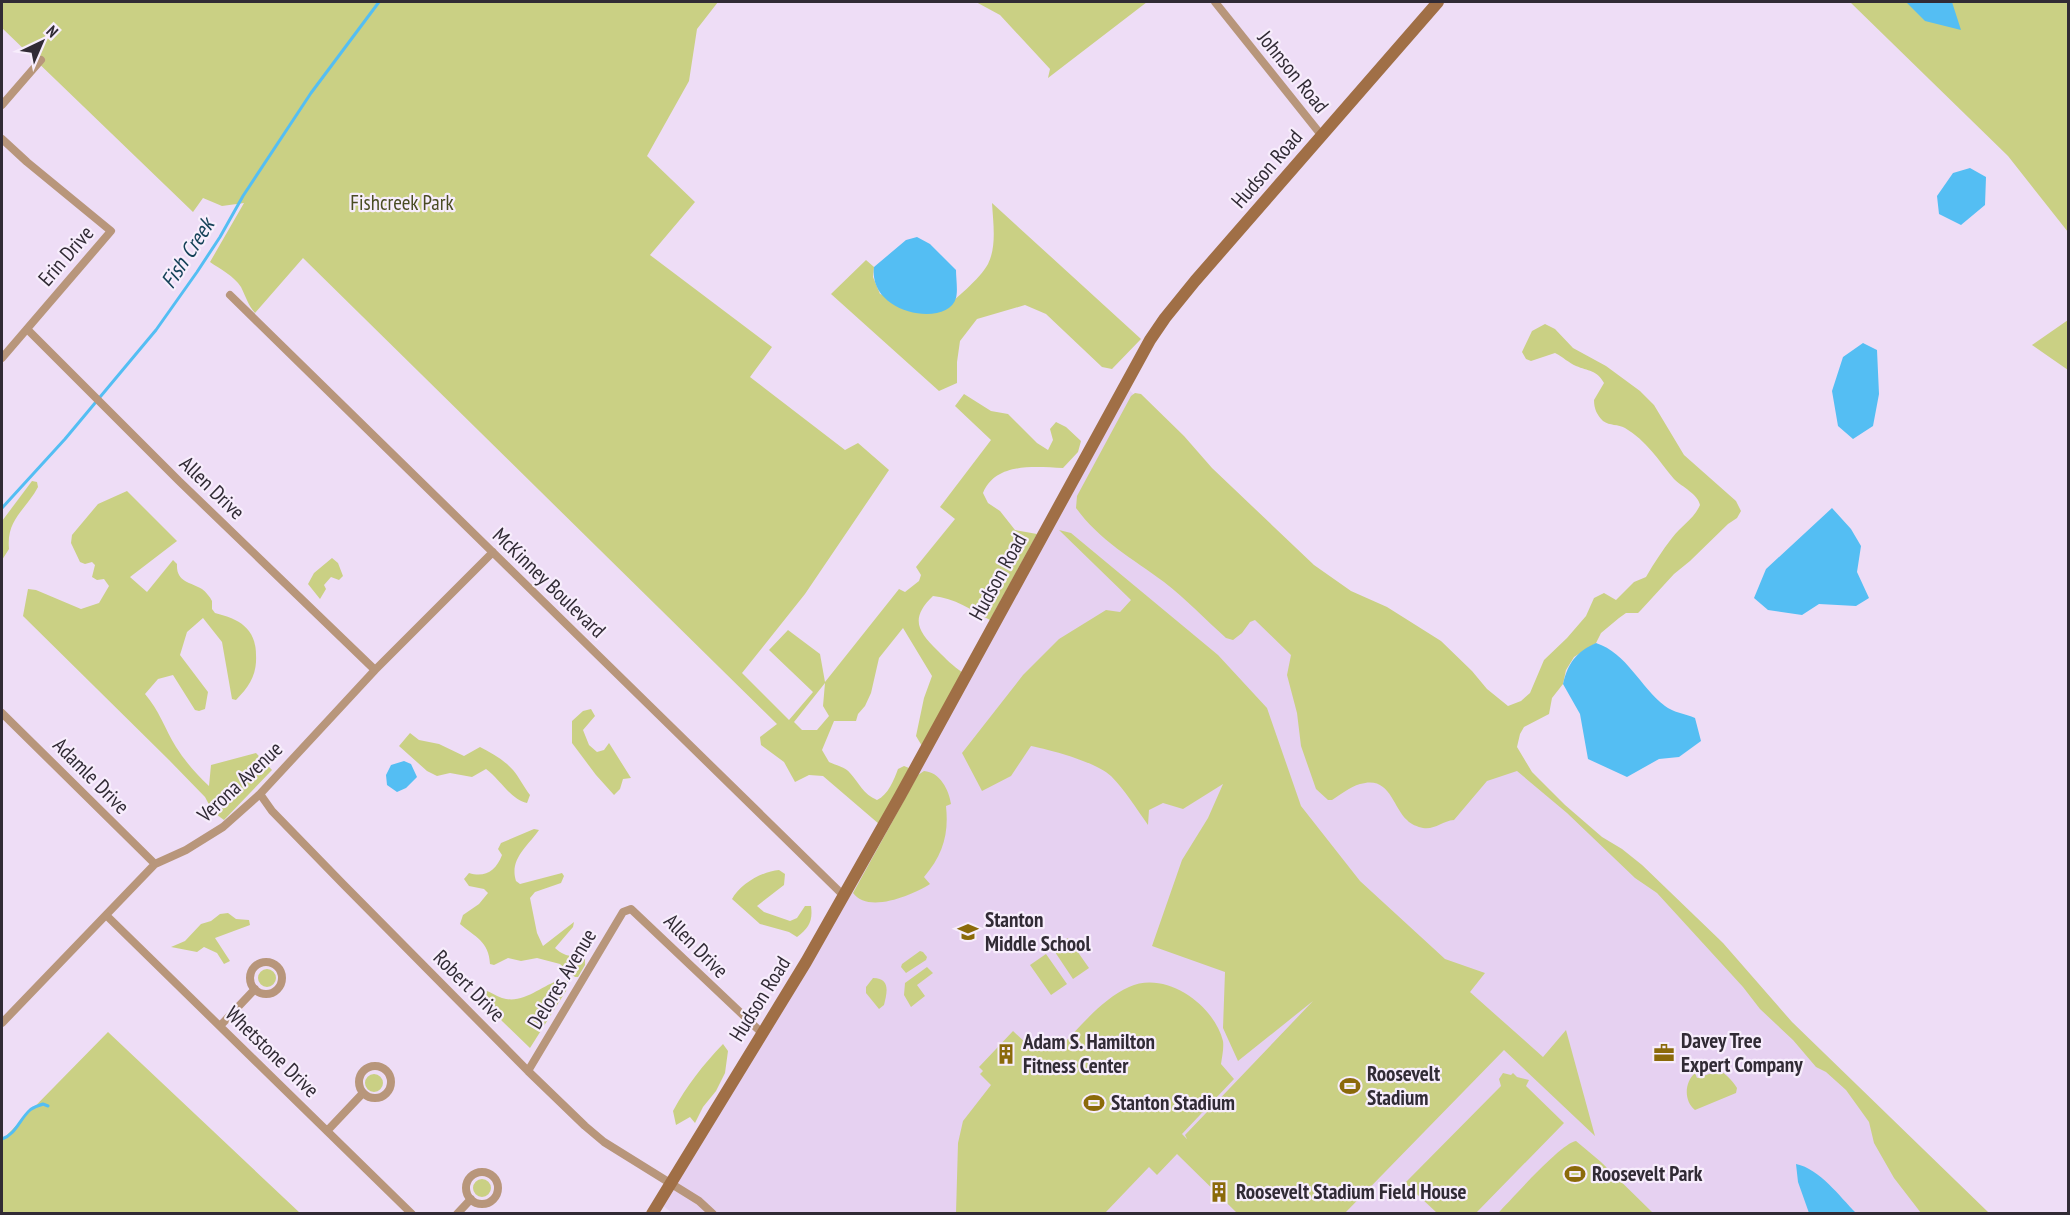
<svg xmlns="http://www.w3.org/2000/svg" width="2070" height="1215" font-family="'PT Sans Narrow',sans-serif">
<rect width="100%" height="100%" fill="#eeddf6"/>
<path fill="#e6d1f1" d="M1127,388L1565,805L1602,837L1622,849L1642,865L1723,943L1792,1022L1989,1213L673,1214L659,1202L762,1033Z"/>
<path fill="#cad084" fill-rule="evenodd" d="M2,2H718L697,29L689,81L647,156L695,202L650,255L772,347L750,377L845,450L858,443L889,470L805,594L742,673L789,720L813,692L769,650L788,630L820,654L825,682L899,589L905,592L919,581L921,575L916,567L955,519L940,507L991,440L955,406L964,394L991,411L1008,414L1037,443L1048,450L1053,440L1050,429L1056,422L1066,427L1081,441L1078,452L1063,468C1034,467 996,462 983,493L988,503L1000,511L1015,530L1037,534L990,620C971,610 955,598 933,596C910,618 917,631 938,651C946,659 953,666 963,673L922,746L916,736L924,698L932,676L903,628L879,658L871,693L865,706L858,714L856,721H834L822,750L829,762C835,765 846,767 850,773C859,783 863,794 877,800C888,795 894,780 898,769L904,766L909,768L879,824L823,776L809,775L795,782L784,762L761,745L760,737L777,724L303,258L255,313C248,305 246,297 241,287C234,276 220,269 210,262L244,203L222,206L203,198L193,212L2,28ZM825,683L823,706L829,716L817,730H802L794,722Z
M976,2H1147L1048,78L1050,69L1000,15Z
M1850,2H2068V232L2008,156Z
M992,203L1141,339L1112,369L1102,367L1046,314L1025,305L977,319L960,341L957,362V383L939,391L831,294L866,260L874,267L873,277L880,294L942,311C955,299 980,279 988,264C997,246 993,222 992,203Z
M2068,320V370L2032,345Z
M1545,324L1555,329L1573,348L1606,366L1640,391L1654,405L1684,455L1736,501L1741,511L1737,518L1728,524L1690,561L1674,574L1641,610L1638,613H1626L1619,618L1601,633L1596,643L1574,657L1566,670L1563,684L1552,698L1549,714L1524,727L1520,734L1517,747L1532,772L1565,805L1602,837L1622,849L1642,865L1723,943L1792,1022L1989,1213H1921L1894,1178L1874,1143L1869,1122L1846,1090L1826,1072L1816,1067L1793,1040L1760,1009L1743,987L1657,893L1635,878L1567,813L1517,771L1487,781L1454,820C1442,821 1435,830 1423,828C1418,827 1410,824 1407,820C1392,806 1390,775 1360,784C1350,787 1340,795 1332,800H1328L1316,789L1301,746L1297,713L1287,675L1291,655L1255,620L1250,622L1242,633L1233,640L1226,638C1205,619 1186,599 1164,582C1133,559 1099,540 1076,508L1077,496L1131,396L1135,393L1141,394L1184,436L1212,468L1314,565L1351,591L1387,607L1441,641L1472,671L1487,689L1508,706L1521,701L1530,693L1544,660L1567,638L1586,616L1594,598L1604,593L1616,600L1634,582L1646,577C1654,563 1662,551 1672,538C1681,526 1694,519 1700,505C1698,494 1682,487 1674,479C1659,461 1646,440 1625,428C1618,424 1610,426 1603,421C1597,415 1594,409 1594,400L1604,383C1597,370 1588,371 1576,366C1569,363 1563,357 1555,353L1531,361L1526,359L1522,352L1532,331Z
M32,481L37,482L38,487C26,510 6,519 9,549L2,560V521Z
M127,491L177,541L130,577L147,592L173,560L177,564C176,582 190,582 202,589C206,592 210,597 212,601V609L215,613C239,619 256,628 256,655C257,674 250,686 236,700L232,699L222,642L203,618L187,632L180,655L208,692L205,709L199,711L195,710L173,675L158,679L145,694C159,710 165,729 176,747C185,761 196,774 209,786L211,765L256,753L272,770L224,820L213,812L205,797L169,760L23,616L28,589L36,590L81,609L99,603L109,586L104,579L97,580L92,577L95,565L92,562L85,564L80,562L71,543L72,535L98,504Z
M1059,530L1071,533L1218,655L1267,708L1301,806L1360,881L1445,959L1485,973L1470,992L1543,1057L1566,1030L1595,1136L1504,1050L1345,1213H1237L1177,1154L1157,1175L1149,1167L1105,1213H956L958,1143L963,1121L991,1085L980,1074L983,1071L979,1067L1013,1031L1029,1046L1056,1051C1079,1029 1100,1000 1129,987C1166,970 1214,1005 1223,1041C1224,1048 1222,1057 1221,1064L1234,1079L1182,1134L1187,1139L1185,1135L1313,1001L1238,1061L1223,1028L1225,972L1152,946L1182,860L1208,818L1223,784L1183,809L1163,803L1149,810L1148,825C1136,808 1125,790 1111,776C1096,762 1051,750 1031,746L1011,776L982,791L962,753L1023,675L1059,639L1106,610L1120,612L1131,600Z
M332,558L338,563L343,576L339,580L331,577L324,585L326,589L320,599L308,584L314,573Z
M591,709L595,716L583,730L589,745L597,752L604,750L609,743L631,778L623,779L620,789L614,795L596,775L572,743V721L583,711Z
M410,733L419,740L439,744L464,756L480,747C492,753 504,760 513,770C519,777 524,787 530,795L527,803C510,799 500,779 486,769L472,777L450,773L437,776L427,771L399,746Z
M924,771C940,772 949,790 951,804L946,806C949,834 943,855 924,877L930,884C913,895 868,914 853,893L918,775Z
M534,829L539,830C528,846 509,859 516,881L520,884L562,873L564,876L561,883L535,892L530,898L537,933L543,946L574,922L573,927L555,948C564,956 570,957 581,955L585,960V965L578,977H575L560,964L537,958L521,961L508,958L494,965L490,964C489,941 475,937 460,924L463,915L479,904L488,893L484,889L469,886L464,879L469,873C485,878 496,871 502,855L498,849L501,843Z
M779,870L785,874L784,885L757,906L764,912L790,921L797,918L805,906H811C813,921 809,928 797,937L789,932L760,924L732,899C740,884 763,871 779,870Z
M228,913L236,919L249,920L250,925L215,938L230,961L224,964L217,953L204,947L197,952L171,947L185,941L201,924L211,921L220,914Z
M1068,938L1089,968L1073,979L1053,949Z
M920,951L923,952L927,957L926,960L906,973L901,967L902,964Z
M1046,954L1067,984L1051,995L1030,965Z
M927,967L933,973L917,985L925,996L911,1007L904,995L905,983Z
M258 978a9 9 0 1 1 18 0a9 9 0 1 1-18 0Z
M873,978C891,978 887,993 884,1005L879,1009L866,993V987Z
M560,980L568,981L566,991L530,1048L502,1021L484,997V990C491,992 496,996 502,998C523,1005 542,985 560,980Z
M108,1032L300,1213H2V1140Z
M723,1044L728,1051L725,1073L716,1091L703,1107L695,1123L690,1117L676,1125L673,1111C687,1085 703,1065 723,1044Z
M1714,1069C1723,1070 1733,1081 1737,1088L1736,1093L1695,1110C1684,1101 1684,1083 1695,1073L1697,1078L1712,1073Z
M1503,1073L1511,1075L1513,1073L1517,1077L1529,1080L1526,1086L1564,1123L1476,1213H1437L1405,1183L1501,1086L1499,1079Z
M365 1083a9 9 0 1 1 18 0a9 9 0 1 1-18 0Z
M1576,1141L1601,1162L1653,1213H1498C1511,1200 1561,1143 1576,1141Z
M473 1188a9 9 0 1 1 18 0a9 9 0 1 1-18 0Z"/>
<path fill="#54bef3" d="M1906,2H1952L1961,30L1925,21Z
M1970,168L1986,177L1985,205L1961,225L1939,214L1937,196L1953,173Z
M917,237L930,244L956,270C956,278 958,290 956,298C948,328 868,315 874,267L906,240Z
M1863,343L1877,350L1879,394L1873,426L1853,439L1838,426L1832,391L1843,357Z
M1832,508L1851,529L1861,546L1857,572L1869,598L1856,606L1819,604L1802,615L1768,610L1754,598L1766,569Z
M1596,643C1627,653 1640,687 1665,706C1672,712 1686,714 1695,718L1701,741L1679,757L1659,759L1627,777L1588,759L1580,714L1563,684C1568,663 1576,652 1596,643Z
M404,761L411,764L417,777L406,788L397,792L387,785L386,775L391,765Z
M1796,1164C1820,1169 1839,1196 1856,1213H1809L1798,1182Z"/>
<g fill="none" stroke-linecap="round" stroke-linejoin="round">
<path stroke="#54bef3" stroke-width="3" d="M2,508L65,439L156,330L197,272L220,237L243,196L311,93L379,2
M2,1139C16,1134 19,1120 30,1110C33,1107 38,1106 43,1104L48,1106"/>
<path stroke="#b8967b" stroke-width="8" d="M1215,2L1322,136
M2,105L41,60
M2,139L27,162L111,231L2,358
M230,295L844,896
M27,329L179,481L375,670
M2,713L155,864
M260,794L272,811L343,884L528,1071L585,1126L604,1142L699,1201L713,1214
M107,916L412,1214
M250 978a16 16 0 1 1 32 0a16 16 0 1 1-32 0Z
M2,1023L155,864L186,850L223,827L260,794L375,670L493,552
M220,1026L255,989
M359 1082a16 16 0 1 1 32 0a16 16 0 1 1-32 0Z
M528,1071L623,912L631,909L762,1033
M327,1131L363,1093
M466 1188a16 16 0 1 1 32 0a16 16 0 1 1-32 0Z
M457,1214L471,1199"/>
<path stroke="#a06f46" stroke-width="12" d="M652,1214L806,962L900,796L1150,340L1165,318L1195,281L1438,2"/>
</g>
<defs>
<g id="school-bare" transform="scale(1.62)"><path d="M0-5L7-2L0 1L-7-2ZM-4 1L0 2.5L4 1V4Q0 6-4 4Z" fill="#8b6a0a" stroke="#f7edfc" stroke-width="2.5" paint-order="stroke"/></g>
<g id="office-bare" transform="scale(1.62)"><path d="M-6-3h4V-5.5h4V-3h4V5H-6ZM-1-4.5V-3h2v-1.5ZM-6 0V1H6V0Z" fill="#8b6a0a" stroke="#f7edfc" stroke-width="2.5" paint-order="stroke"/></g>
<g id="building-bare" transform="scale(1.62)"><path d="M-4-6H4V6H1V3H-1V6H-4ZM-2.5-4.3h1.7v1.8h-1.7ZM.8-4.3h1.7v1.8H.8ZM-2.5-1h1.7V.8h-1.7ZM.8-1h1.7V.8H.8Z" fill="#8b6a0a" stroke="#f7edfc" stroke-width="2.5" paint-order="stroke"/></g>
<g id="stadium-bare" transform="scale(1.62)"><path d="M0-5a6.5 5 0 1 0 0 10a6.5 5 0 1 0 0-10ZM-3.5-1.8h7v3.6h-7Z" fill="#8b6a0a" stroke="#f7edfc" stroke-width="2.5" paint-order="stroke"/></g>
</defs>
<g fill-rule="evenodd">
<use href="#school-bare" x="968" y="932"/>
<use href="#office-bare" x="1664" y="1053"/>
<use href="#building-bare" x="1006" y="1054"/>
<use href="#stadium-bare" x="1350" y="1086"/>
<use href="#stadium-bare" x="1094" y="1103"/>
<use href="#stadium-bare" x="1575" y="1174"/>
<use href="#building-bare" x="1219" y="1192"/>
</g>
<g text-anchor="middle" stroke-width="4.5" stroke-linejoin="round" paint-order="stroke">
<g font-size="21" fill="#312b35" stroke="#f7edfc">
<text transform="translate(1293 72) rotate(51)" y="7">Johnson Road</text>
<text transform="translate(1267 169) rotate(-49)" y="7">Hudson Road</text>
<text transform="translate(66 256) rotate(-49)" y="7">Erin Drive</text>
<text transform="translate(212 488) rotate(44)" y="7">Allen Drive</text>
<text transform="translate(998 577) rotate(-61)" y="7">Hudson Road</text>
<text transform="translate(549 583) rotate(44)" y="7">McKinney Boulevard</text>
<text transform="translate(91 776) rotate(45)" y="7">Adamle Drive</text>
<text transform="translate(240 782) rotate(-43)" y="7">Verona Avenue</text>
<text transform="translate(696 946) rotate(45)" y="7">Allen Drive</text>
<text transform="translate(562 979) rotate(-59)" y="7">Delores Avenue</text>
<text transform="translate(469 986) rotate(45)" y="7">Robert Drive</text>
<text transform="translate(760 999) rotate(-58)" y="7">Hudson Road</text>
<text transform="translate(272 1052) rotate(44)" y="7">Whetstone Drive</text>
</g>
<g font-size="21" fill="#4a4c23" stroke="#f7edfc">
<text x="402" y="210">Fishcreek Park</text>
</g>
<g font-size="21" font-weight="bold" fill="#312b35" stroke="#f7edfc" text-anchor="start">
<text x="985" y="927">Stanton<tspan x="985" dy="24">Middle School</tspan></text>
<text x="1681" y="1048">Davey Tree<tspan x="1681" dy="24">Expert Company</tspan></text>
<text x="1023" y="1049">Adam S. Hamilton<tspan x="1023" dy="24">Fitness Center</tspan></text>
<text x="1367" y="1081">Roosevelt<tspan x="1367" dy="24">Stadium</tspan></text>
<text x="1111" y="1110">Stanton Stadium</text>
<text x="1592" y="1181">Roosevelt Park</text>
<text x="1236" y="1199">Roosevelt Stadium Field House</text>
</g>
<g font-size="22" font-style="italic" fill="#154258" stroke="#f7edfc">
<text transform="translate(187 253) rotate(-57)" y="8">Fish Creek</text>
</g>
</g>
<rect width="2070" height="1215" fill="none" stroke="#312b35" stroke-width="6"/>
<g transform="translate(42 42) rotate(44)" stroke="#f7edfc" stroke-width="4.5" paint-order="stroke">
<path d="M0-4.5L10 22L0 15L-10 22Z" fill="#312b35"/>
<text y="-9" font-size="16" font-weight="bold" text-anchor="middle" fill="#312b35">N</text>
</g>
</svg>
